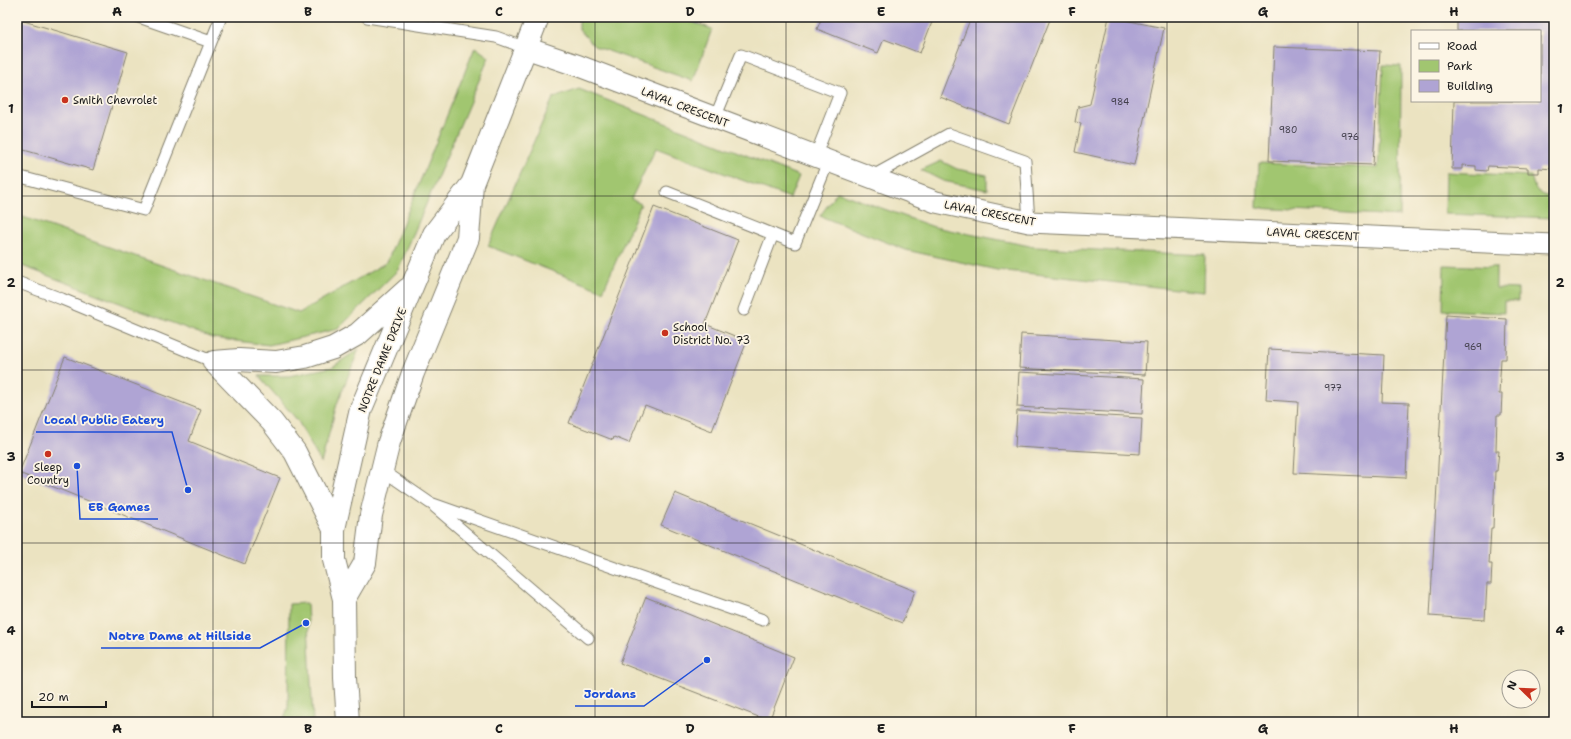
<svg xmlns="http://www.w3.org/2000/svg" width="1571" height="739" font-family="'Shantell Sans',sans-serif">
<rect width="100%" height="100%" fill="#fcf5e5"/>
<filter id="ink" filterUnits="userSpaceOnUse"><feTurbulence type="fractalNoise" baseFrequency=".025" numOctaves="2"/><feDisplacementMap in="SourceGraphic" scale="8" xChannelSelector="R" yChannelSelector="G"/><feConvolveMatrix kernelMatrix="1 2 1 2 8 2 1 2 1" color-interpolation-filters="sRGB"/></filter>
<filter id="wash" filterUnits="userSpaceOnUse"><feTurbulence type="fractalNoise" baseFrequency=".012" numOctaves="4" result="noise"/><feDisplacementMap in="SourceGraphic" scale="16" xChannelSelector="R" yChannelSelector="G"/><feGaussianBlur stdDeviation="0.9" result="paint"/><feColorMatrix in="noise" values="0 0 0 0 0 0 0 0 0 0 0 0 0 0 0 0 0 1.4 0 .05"/><feComposite in="paint" operator="in"/></filter>
<g filter="url(#wash)">
<rect width="100%" height="100%" fill="#ebe3c1"/>
<path fill="#a1c670" stroke="#5e7146" d="M579,17H679L712,29L693,81L594,46L579,29Z
M475,47L489,57L398,270L338,329L269,345L212,338L17,264V215L299,313L387,262Z
M1383,65L1401,66L1400,216L1257,208L1259,163L1378,168Z
M579,89L799,176L790,198L656,148L631,199L641,204L603,291L488,246L553,98Z
M941,161L957,169L987,175V190L943,181L921,170Z
M1446,172L1531,176L1535,189L1545,196L1554,195V218L1445,214Z
M837,192L934,227L1035,247L1205,255L1204,292L997,270L906,250L820,216Z
M1444,265L1496,267V288L1518,289V301H1504V313L1443,310Z
M359,349L337,404L321,463L298,421L259,376H289L332,367Z
M307,603L313,722H283L288,707L289,604Z"/>
<g id="blocks">
<path fill="#afa4d4" d="M681,17H702L699,24Z
M822,17H934L920,53L884,39L878,53L817,29Z
M971,17H1051L1009,124L940,97Z
M1109,17L1164,28L1134,165L1075,152L1081,123L1075,122L1078,107L1090,104Z
M1457,17H1554V169L1539,168V173H1528V168L1488,166L1487,171L1476,170V166L1462,165V169H1452L1454,101H1540V31H1457Z
M17,19L128,52L93,170L17,148Z
M1274,47L1380,51L1373,165L1269,161Z
M654,207L738,240L705,324L747,341L712,431L645,405L629,443L614,437L613,440L569,423Z
M1446,315L1507,319L1506,359H1501L1499,394H1502L1501,415H1497L1496,451H1499L1497,471H1495L1493,528H1491L1489,564H1492L1491,584H1487L1485,620L1430,616Z
M1021,334L1147,342L1145,375L1019,368Z
M1269,349L1384,355L1382,402L1409,403L1406,478L1294,473L1298,402L1266,400Z
M65,357L201,410L189,441L280,478L245,564L19,473Z
M1019,372L1144,379L1142,414L1017,407Z
M1017,411L1142,418L1140,454L1015,447Z
M675,493L915,591L902,623L661,525Z
M646,597L794,657L769,721L620,663Z"/>
</g>
</g>
<g filter="url(#ink)">
<use href="#blocks" fill-opacity="0" stroke="#84806e" stroke-width="1"/>
<g fill="none" stroke-linecap="round" stroke-linejoin="round">
<g stroke="#84806e" stroke-width="13">
<path id="service" d="M139,17L211,42
M367,17L496,37L526,48
M715,118L741,55L840,93L815,157
M17,176L144,210L221,17
M871,177L949,134L1025,161L1029,222
M667,192L795,243L828,162
M17,282L62,299L214,362
M744,310L773,234
M382,470L430,503L763,620
M435,507L588,638"/>
</g>
<g stroke="#84806e" stroke-width="23">
<path id="minor" d="M526,48L579,66L936,202L1029,222L1554,245"/>
</g>
<g stroke="#84806e" stroke-width="24">
<path id="tertiary" d="M214,362L239,360L276,362L305,357L333,348L358,334L408,289
M214,362L272,422L295,452L334,529
M344,599L365,563L371,515L389,442L413,373L468,238L472,184
M348,722L345,678L344,599L334,560V529L361,409L434,234L472,184L538,17"/>
</g>
<use href="#service" stroke="#fff" stroke-width="11"/>
<use href="#minor" stroke="#fff" stroke-width="21"/>
<use href="#tertiary" stroke="#fff" stroke-width="22"/>
</g>
</g>
<path fill="none" stroke="#1c1c1c" stroke-width="1" stroke-opacity="0.55" d="M213,17V722M404,17V722M595,17V722M786,17V722M976,17V722M1167,17V722M1358,17V722M17,196H1554M17,370H1554M17,543H1554"/>
<g fill="#c8321e" stroke="#fcf5e5" stroke-width="1.5">
<circle cx="65" cy="100" r="4"/>
<circle cx="665" cy="333" r="4"/>
<circle cx="48" cy="454" r="4"/>
</g>
<g text-anchor="middle" stroke-width="3.5" stroke-linejoin="round" paint-order="stroke">
<g font-size="9" fill="#413e4a">
<text x="1120" y="105">984</text>
<text x="1288" y="133">980</text>
<text x="1350" y="140">976</text>
<text x="1473" y="350">969</text>
<text x="1333" y="391">977</text>
</g>
<g font-size="11" fill="#1c1c1c" stroke="#fcf5e5" text-anchor="start">
<text x="73" y="104">Smith Chevrolet</text>
<text x="673" y="331">School<tspan x="673" dy="13">District No. 73</tspan></text>
<text x="48" y="471" text-anchor="middle">Sleep<tspan x="48" dy="13">Country</tspan></text>
</g>
<g font-size="11" fill="#1c1c1c" stroke="#fcf5e5">
<text transform="translate(685 107) rotate(21)" y="4">LAVAL CRESCENT</text>
<text transform="translate(990 213) rotate(11)" y="4">LAVAL CRESCENT</text>
<text transform="translate(1313 234) rotate(3)" y="4">LAVAL CRESCENT</text>
<text transform="translate(382 360) rotate(-68)" y="4">NOTRE DAME DRIVE</text>
</g>
</g>
<path fill="none" stroke="#1d4ed8" stroke-width="1.5" d="M188 490L172 432H36M77 466L80 519H158M306 623L260 648H101M707 660L644 706H575"/>
<g fill="#1d4ed8" stroke="#fcf5e5" stroke-width="1.5">
<circle cx="188" cy="490" r="4"/>
<circle cx="77" cy="466" r="4"/>
<circle cx="306" cy="623" r="4"/>
<circle cx="707" cy="660" r="4"/>
</g>
<g font-size="12" text-anchor="middle" font-weight="bold" fill="#1d4ed8" stroke="#fcf5e5" stroke-width="3.5" stroke-linejoin="round" paint-order="stroke">
<text x="104" y="424">Local Public Eatery</text>
<text x="119" y="511">EB Games</text>
<text x="180" y="640">Notre Dame at Hillside</text>
<text x="610" y="698">Jordans</text>
</g>
<rect width="1571" height="739" fill="none" stroke="#fcf5e5" stroke-width="44"/>
<rect x="1411" y="30" width="130" height="72" fill="#fcf5e5" stroke="#a29e95"/>
<rect x="1419" y="43" width="20" height="6" fill="#ffffff" stroke="#a29e95"/>
<text x="1447" y="50" font-size="12" fill="#1c1c1c">Road</text>
<rect x="1419" y="60" width="20" height="12" fill="#a1c670" stroke="#a29e95"/>
<text x="1447" y="70" font-size="12" fill="#1c1c1c">Park</text>
<rect x="1419" y="80" width="20" height="12" fill="#afa4d4" stroke="#a29e95"/>
<text x="1447" y="90" font-size="12" fill="#1c1c1c">Building</text>
<g transform="translate(1521 689) rotate(293)"><circle r="19" fill="#fcf5e5" stroke="#a29e95"/>
<path d="M0-3L7 15L0 10L-7 15Z" fill="#c8321e"/>
<text y="-6" font-size="11" font-weight="bold" text-anchor="middle" fill="#1c1c1c">N</text>
</g>
<path d="M32 701v6h74v-6" fill="none" stroke="#1c1c1c" stroke-width="2"/>
<text x="38" y="701" font-size="12" fill="#1c1c1c" stroke="#fcf5e5" stroke-width="3" paint-order="stroke">20 m</text>
<rect x="22" y="22" width="1527" height="695" fill="none" stroke="#1c1c1c" stroke-width="1.5"/>
<g font-size="13" text-anchor="middle" font-weight="bold" fill="#1c1c1c">
<text x="117" y="16">A</text>
<text x="308" y="16">B</text>
<text x="499" y="16">C</text>
<text x="690" y="16">D</text>
<text x="881" y="16">E</text>
<text x="1072" y="16">F</text>
<text x="1263" y="16">G</text>
<text x="1454" y="16">H</text>
<text x="11" y="113">1</text>
<text x="1560" y="113">1</text>
<text x="11" y="287">2</text>
<text x="1560" y="287">2</text>
<text x="11" y="461">3</text>
<text x="1560" y="461">3</text>
<text x="11" y="635">4</text>
<text x="1560" y="635">4</text>
<text x="117" y="733">A</text>
<text x="308" y="733">B</text>
<text x="499" y="733">C</text>
<text x="690" y="733">D</text>
<text x="881" y="733">E</text>
<text x="1072" y="733">F</text>
<text x="1263" y="733">G</text>
<text x="1454" y="733">H</text>
</g>
</svg>
